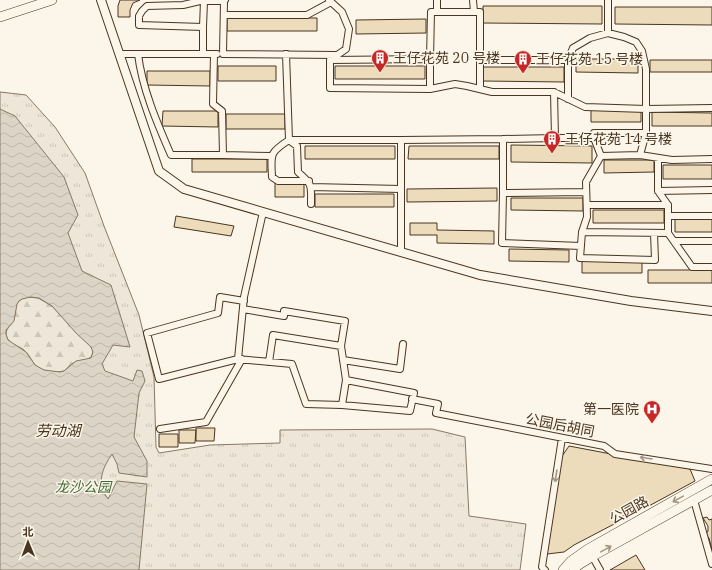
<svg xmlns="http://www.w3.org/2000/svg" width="712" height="570" font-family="'IBM Plex Serif','Noto Sans SC',serif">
<defs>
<pattern id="grass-tufts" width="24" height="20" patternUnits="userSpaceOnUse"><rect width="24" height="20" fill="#ede6d9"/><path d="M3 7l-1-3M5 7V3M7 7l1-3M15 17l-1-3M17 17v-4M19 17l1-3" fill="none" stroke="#cdc6ba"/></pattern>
<pattern id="forest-firs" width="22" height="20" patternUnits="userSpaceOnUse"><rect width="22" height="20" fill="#ede6d9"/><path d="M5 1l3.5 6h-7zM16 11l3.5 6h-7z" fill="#cdc6ba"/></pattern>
<pattern id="water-waves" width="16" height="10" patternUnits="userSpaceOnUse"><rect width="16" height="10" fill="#dcd4c6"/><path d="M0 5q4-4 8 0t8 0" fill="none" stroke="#beb7aa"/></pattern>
</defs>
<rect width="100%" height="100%" fill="#fbf6e9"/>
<path fill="url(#grass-tufts)" stroke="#887966" d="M0,92L26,95L55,127L85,173L104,226L139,315L154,377L156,447L159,453L210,445L280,443V430L432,429L465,437L469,516L526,524L520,570H0Z"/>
<path fill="url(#forest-firs)" stroke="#887966" d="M27,297L38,298L52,306L91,347L93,350L92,356L88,359L73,363L64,371C55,373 42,372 35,365C31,360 29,354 24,350C19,346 10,344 7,338C3,329 12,326 14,319C16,313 14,306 19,301C21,299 24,298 27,297Z"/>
<path fill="url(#water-waves)" stroke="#887966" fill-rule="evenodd" d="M0,109L15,116L64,177L78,215L68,233L82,271L111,285L130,347L113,345L102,364L105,371L133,381L137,370L142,371L145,381L139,393L134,437L147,461V477L119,473L117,464L112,454C102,469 96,483 108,499L117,481L147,484L139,570H0ZM31,297L39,298L52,306L76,333L91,347L93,352L91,358L76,361L64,371L60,372L44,370L35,365L26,352L8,340L6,334V330L14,321L17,304L19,301L22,299Z"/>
<path fill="#ecdcbc" stroke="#4a3520" d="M120,0H140L133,3L130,10V17H118V6Z
M483,6H602V24L483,23Z
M615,7H712V25L615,24Z
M227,18H317V31H227Z
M426,19V33L356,34V20Z
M576,59H638V73L576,72Z
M650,60H712V72H650Z
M218,66H276V81H218Z
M335,66H425V79H335Z
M482,67H564V82L482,81Z
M147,71H210V86L147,85Z
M591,110H641V122H591Z
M163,111H218V127L162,126Z
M652,112L712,113V126H652Z
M226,114H285V129H226Z
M511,145L592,146V163L511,162Z
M305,146H395V159H305Z
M409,146H499V159H408Z
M192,159H267V172H192Z
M604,160H654V172L604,173Z
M663,165H712V179H663Z
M275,183H304V197H275Z
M497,188V201L407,202V189Z
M315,194H394V207H315Z
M511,198H583V211L511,210Z
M593,210H664V223H593Z
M176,216L234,226L231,236L174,227Z
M675,218H712V232H675Z
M410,223H437V230L494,231V244L437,243V235H410Z
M509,249L569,250V262L509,261Z
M582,261H642V273H582Z
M648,270H712V283H648Z
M196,428H215L214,441H196Z
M179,430H196L195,443H179Z
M159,434H178V447H159Z
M569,446L690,469L695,481L647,507L641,506L621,517L618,522L574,545L564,552L547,554L560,459Z
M707,517L709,520L712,519V550L709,538L705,535L708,531V526L703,518Z
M636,555L645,570H610Z"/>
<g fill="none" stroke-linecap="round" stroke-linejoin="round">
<g stroke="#4a3520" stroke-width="8">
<path id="minor" d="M225,0L224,1L223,54L337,55
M329,0L342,12L349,29L346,49L330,60V88L430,89
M473,0L474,12H480V60
M204,1L203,27L139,25V16L142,11L147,6L183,5L200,1H224
M437,12H474
M224,15H307L331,2
M608,33V0
M119,54H217
M138,54C142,88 157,123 171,155H223
M203,54V27
M214,54L213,104L222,111L223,155L271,156
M286,54L289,140L297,146L298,172C313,185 311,185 311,204
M430,59L431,12H437V0
M330,60L430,59V89L455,84L467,86L492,92H554L585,107L646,109V69L642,51L636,42L624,37L608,33L590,38L573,48L568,60V99
M480,89V60H568
M554,92L555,138H594V133H646
M712,108L646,109V133L640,155L672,160L712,159
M594,138L601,156L640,155
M401,140L503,139
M601,156L586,182L587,217L582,232L580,258L655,260L654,233
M658,158V191L668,205V233L692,267H712
M309,181H278L272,177C271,154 269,153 289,140H401V252
M311,187L401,189
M658,191L712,190
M503,193V139L555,138
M587,205H668
M263,212L244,297L238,359L292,364L306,404L342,405
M668,216H712
M582,232L668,233
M675,241H712
M581,246L502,243L503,193L586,192
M243,309L284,316V311L345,321L341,346
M238,359L159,379L147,333L218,313L220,297L244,301
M343,360L400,369L403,344
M269,362L273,335L341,346L346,380L342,405L410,411L414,393L346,380
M412,399L438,404L436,413L604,446L615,454L712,469
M160,429L206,422L242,359
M694,500L712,564
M591,554L600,570
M545,570L542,567L562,438"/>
</g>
<g stroke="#4a3520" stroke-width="10">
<path id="tertiary" d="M101,0L159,171L184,189L480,275L631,301L712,311"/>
</g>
<g stroke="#4a3520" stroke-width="10">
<path id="secondary" d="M0,17L52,0
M563,570L571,561L588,549L712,479
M574,570L577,566L593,556L712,490"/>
</g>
<use href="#minor" stroke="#fbf6e9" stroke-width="6"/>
<use href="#tertiary" stroke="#fbf6e9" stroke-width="8"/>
<use href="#secondary" stroke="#fbf6e9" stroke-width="9"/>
</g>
<defs><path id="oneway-shaft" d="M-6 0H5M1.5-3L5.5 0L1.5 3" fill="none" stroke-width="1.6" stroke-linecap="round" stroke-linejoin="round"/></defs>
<g stroke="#a29684">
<use href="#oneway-shaft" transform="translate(646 458) rotate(-171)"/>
<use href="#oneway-shaft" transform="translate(556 476) rotate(99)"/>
<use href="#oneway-shaft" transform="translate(678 499) rotate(151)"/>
<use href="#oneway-shaft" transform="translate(606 549) rotate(-29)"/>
</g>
<defs>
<g id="building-pin" transform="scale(0.9)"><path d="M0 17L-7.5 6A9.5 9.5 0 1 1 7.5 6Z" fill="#c62828" stroke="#fbf6e9"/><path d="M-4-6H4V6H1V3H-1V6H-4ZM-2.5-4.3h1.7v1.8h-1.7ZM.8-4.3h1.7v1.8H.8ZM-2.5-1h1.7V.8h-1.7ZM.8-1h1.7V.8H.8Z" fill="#fff"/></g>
<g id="hospital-pin" transform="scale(0.9)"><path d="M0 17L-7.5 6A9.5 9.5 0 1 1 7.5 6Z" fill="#c62828" stroke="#fbf6e9"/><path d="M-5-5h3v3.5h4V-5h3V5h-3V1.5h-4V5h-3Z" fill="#fff"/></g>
</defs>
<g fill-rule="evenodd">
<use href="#building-pin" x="380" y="58"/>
<use href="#building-pin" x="523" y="59"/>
<use href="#building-pin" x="552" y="139"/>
<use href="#hospital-pin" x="652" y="409"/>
</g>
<g text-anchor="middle" stroke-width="3" stroke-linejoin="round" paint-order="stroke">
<g font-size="14" fill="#4a3520" stroke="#fbf6e9" text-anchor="start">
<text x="393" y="63">王仔花苑 20 号楼</text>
<text x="536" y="64">王仔花苑 15 号楼</text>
<text x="565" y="144">王仔花苑 14 号楼</text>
<text x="639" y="414" text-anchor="end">第一医院</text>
</g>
<g font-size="14" fill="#4a3520" stroke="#fbf6e9">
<text transform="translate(560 425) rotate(11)" y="5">公园后胡同</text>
<text transform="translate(629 510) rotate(-29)" y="5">公园路</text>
</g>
<g font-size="14" font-style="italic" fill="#436837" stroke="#fbf6e9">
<text x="83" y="492">龙沙公园</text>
</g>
<g font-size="15" font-style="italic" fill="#4a3520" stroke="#fbf6e9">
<text x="58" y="436">劳动湖</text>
</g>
</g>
<g transform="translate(28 542) rotate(359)" stroke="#fbf6e9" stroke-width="3" paint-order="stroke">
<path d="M0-3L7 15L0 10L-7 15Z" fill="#4a3520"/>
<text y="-6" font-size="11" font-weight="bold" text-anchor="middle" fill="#4a3520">北</text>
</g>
</svg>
